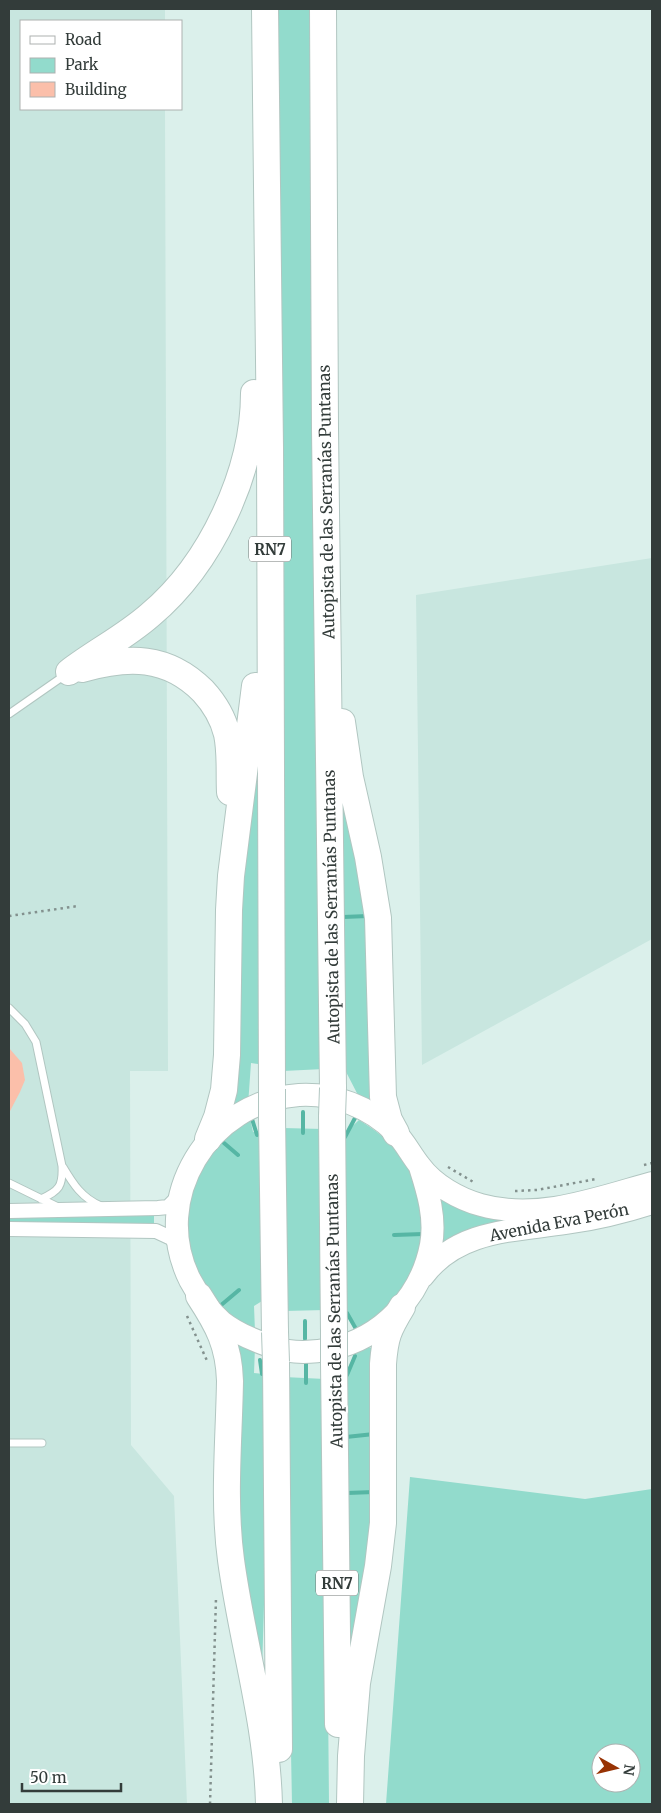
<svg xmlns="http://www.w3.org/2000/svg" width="661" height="1813" viewBox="0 0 661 1813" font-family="Merriweather,serif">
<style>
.built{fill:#c8e6df}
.green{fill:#92dbcc;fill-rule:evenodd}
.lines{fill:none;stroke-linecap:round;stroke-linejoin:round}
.stream{stroke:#56b6a4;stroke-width:4}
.building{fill:#fbbfaa}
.lane-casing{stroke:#b1c6c1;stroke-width:9}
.street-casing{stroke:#b1c6c1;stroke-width:16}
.primary-casing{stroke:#b1c6c1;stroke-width:24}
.highway-casing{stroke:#b1c6c1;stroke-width:28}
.path{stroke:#83918e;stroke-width:2.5;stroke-dasharray:2.5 4;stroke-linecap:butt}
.lane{stroke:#fff;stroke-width:7}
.street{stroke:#fff;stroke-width:14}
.primary{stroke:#fff;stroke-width:22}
.highway{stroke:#fff;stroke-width:26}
.highway-bridge-casing{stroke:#b1c6c1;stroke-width:28;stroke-linecap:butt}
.highway-bridge{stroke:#fff;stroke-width:26}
.labels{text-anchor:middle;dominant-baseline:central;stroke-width:4.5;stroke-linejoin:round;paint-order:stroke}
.shield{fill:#fff;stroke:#707675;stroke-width:1}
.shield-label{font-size:15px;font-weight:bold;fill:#333c3a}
.street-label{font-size:16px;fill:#333c3a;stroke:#fff}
</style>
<rect width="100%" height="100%" fill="#dbf0eb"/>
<path class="built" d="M9 9H165V21H21V109H165L168 1071H130L131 1445 174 1496 187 1804H9Z
M652 558V939L422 1065 416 595Z"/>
<path class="green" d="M273 9H315L324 1069 283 1071Z
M253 768 258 786 260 1051 258 1064 251 1063 248 1105 225 1111 232 987Z
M337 784 362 867 377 1101 360 1099 343 1066Z
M250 1118 253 1132 260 1133 262 1301 254 1306 255 1332 227 1314 199 1279 186 1234 192 1187 216 1145Z
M359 1120C374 1129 389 1140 400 1154 426 1189 429 1244 407 1281 395 1302 377 1316 358 1329L342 1303 343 1135Z
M283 1128 323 1129 325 1310 284 1311Z
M441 1189 509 1219 472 1229 440 1247Z
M154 1215V1223H9V1217Z
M230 1335 255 1347 254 1373 264 1374 266 1538 262 1671 236 1563Z
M368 1347 375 1349 377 1496 349 1687 345 1373 358 1350Z
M284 1377 325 1379 329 1804H292Z
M410 1477 585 1499 652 1489V1804H386ZM601 1753H631V1783H601Z"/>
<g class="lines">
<path class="stream" d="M343 917 368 916
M252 1119 257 1135
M303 1133V1112
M345 1137 355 1118
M224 1143 238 1155
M394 1235 423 1234
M220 1306 239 1290
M347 1313 356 1329
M305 1321V1339
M260 1360 262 1374
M347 1375 355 1356
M306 1383V1362
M346 1437 374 1434
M347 1493 374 1492"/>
</g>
<path class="building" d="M9 1048 22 1063 25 1080 20 1092 9 1113Z"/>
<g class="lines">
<defs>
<path id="lane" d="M9 714 65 675
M9 1008 25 1024 36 1042 62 1166C63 1186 59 1191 41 1199
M63 1167C73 1184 82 1198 101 1206
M9 1183 58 1207
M9 1443H42"/>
<path id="street" d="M9 1211 158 1208 168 1207 180 1195
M9 1229 156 1231 171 1238 178 1246"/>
<path id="primary" d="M420 1167C428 1192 436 1218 431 1245 421 1297 382 1338 331 1349 311 1353 292 1354 273 1347 255 1341 237 1334 222 1322 208 1310 198 1295 190 1280 149 1198 209 1101 299 1095 334 1093 370 1107 395 1132 405 1142 411 1155 420 1166 434 1185 459 1199 481 1205 538 1221 598 1198 652 1183
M423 1276C458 1229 515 1231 566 1223 595 1219 624 1212 652 1203"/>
<path id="highway" d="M265 9 270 448 272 1089
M323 9 325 429 333 1088
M82 669C128 656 167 655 203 691 214 703 223 718 227 734 231 753 229 773 230 792
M69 672C95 652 125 637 150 615 211 564 254 472 254 393
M342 722 350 777 368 857 378 918 383 1097 389 1120 396 1133
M332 1116 334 1332
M272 1118 275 1332
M208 1139 217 1117 224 1090 227 1055 229 910 231 876 255 686
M199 1296C218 1325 229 1345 230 1381 229 1440 223 1501 231 1560 242 1642 267 1721 269 1804
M276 1362 279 1749
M334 1362 338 1724
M350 1804 351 1756 357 1683 378 1566 383 1523V1364C385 1337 388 1330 402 1307"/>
</defs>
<use href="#lane" class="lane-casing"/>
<use href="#street" class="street-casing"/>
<use href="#primary" class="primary-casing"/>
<use href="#highway" class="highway-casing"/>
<path class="path" d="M9 916 78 906
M644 1165 652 1163
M448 1167 475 1183
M515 1191 537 1190 596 1179
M187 1316 208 1363
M210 1804 216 1598"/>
<use href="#lane" class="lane"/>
<use href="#street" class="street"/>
<use href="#primary" class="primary"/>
<use href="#highway" class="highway"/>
<defs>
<path id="highway-bridge" d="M272 1089V1118
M332 1116 333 1088
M275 1332 276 1362
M334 1332V1362"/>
</defs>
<use href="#highway-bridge" class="highway-bridge-casing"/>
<use href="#highway-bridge" class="highway-bridge"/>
</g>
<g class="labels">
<g class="shield">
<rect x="249" y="536.5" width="42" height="25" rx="4"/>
<rect x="316" y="1570.5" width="42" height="25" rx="4"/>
</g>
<g class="shield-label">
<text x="270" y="549">RN7</text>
<text x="337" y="1583">RN7</text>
</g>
<g class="street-label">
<text transform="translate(326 502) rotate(-91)">Autopista de las Serranías Puntanas</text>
<text transform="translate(331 907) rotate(-91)">Autopista de las Serranías Puntanas</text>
<text transform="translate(559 1222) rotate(-11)">Avenida Eva Perón</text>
<text transform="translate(334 1311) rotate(-91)">Autopista de las Serranías Puntanas</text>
</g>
</g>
<rect width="661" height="1813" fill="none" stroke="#333c3a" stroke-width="20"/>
<rect x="20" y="20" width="162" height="90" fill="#ffffff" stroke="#adb1b0"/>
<rect x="30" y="36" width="25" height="8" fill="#ffffff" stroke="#adb1b0"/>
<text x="65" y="45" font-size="15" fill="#333c3a">Road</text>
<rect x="30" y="58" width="25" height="15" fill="#92dbcc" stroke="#adb1b0"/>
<text x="65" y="70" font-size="15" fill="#333c3a">Park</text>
<rect x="30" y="82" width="25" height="15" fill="#fbbfaa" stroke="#adb1b0"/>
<text x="65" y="95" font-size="15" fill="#333c3a">Building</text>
<g transform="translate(616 1768) rotate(98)"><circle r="24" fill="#ffffff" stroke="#adb1b0"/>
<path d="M0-4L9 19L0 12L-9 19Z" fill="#983304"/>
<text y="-8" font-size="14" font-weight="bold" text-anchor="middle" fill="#333c3a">N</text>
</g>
<path d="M22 1783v8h99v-8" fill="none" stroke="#333c3a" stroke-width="2.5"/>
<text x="30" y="1783" font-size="15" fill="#333c3a" stroke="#ffffff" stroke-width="4" paint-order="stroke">50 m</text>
</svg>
